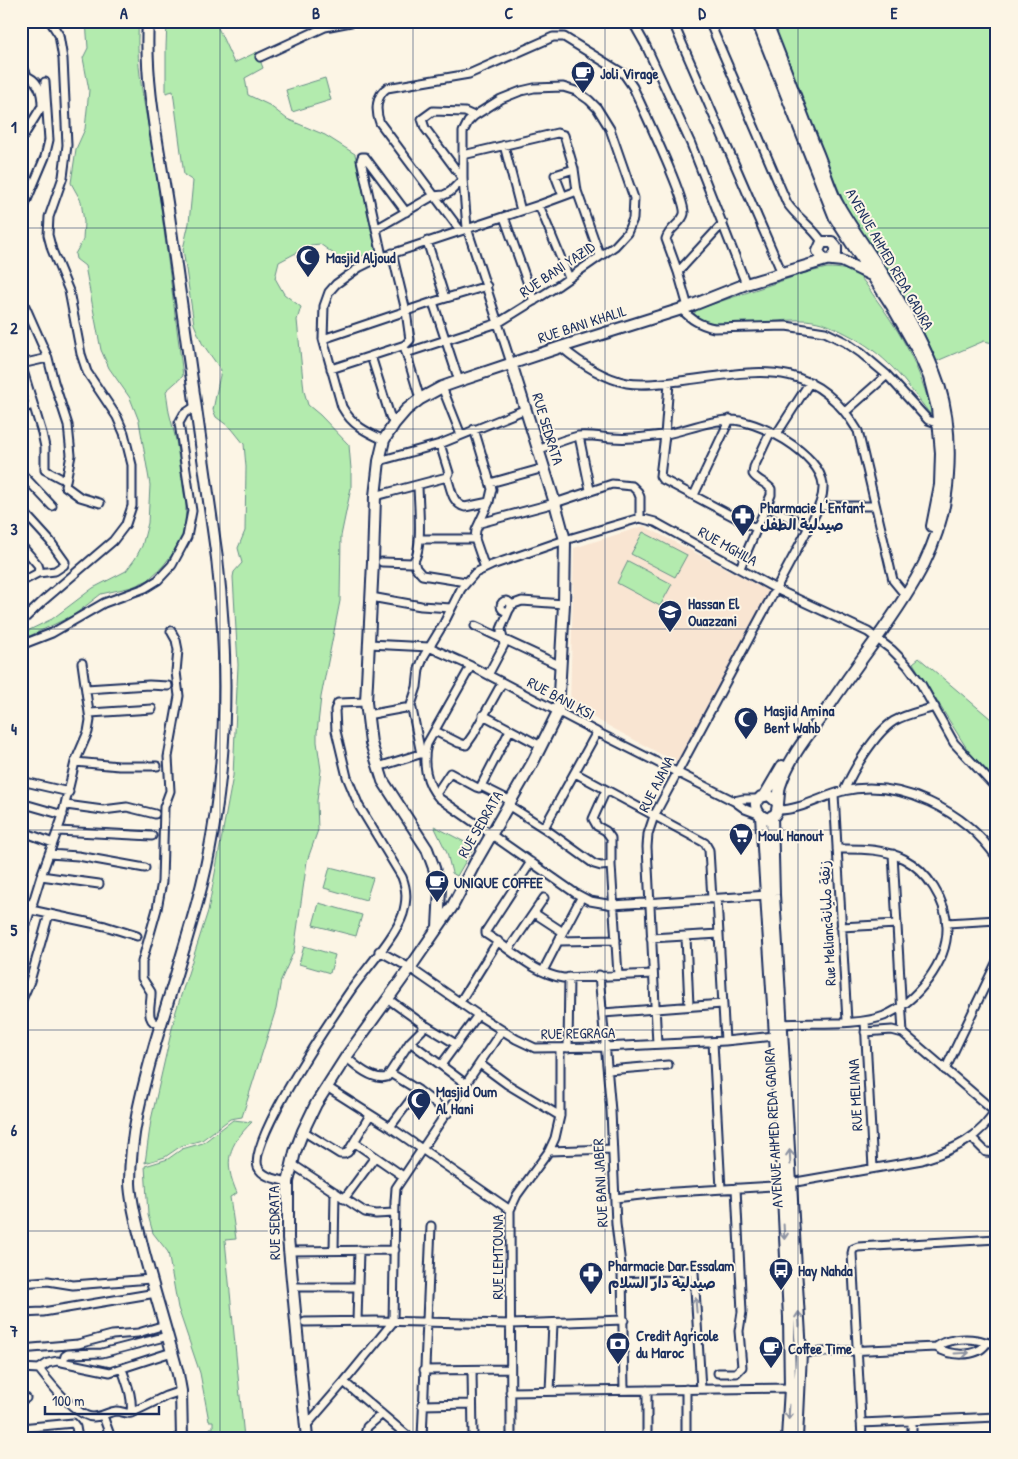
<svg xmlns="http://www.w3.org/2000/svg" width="1018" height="1459" viewBox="0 0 1018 1459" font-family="'Patrick Hand','Playpen Sans Arabic',sans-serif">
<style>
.built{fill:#f9e5d2}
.green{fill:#b3ebae;stroke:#678d86}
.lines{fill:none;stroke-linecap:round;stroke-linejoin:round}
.street-casing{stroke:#1b2f5e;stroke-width:11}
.secondary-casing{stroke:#1b2f5e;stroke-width:14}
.street{stroke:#fcf5e5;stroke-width:7}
.secondary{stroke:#fcf5e5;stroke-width:10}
.oneway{stroke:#8c92a2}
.grid{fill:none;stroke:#1b2f5e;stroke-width:1;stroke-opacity:0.55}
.labels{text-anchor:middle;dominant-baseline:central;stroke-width:4;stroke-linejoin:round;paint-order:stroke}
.poi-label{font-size:15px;font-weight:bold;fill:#1b2f5e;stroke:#fcf5e5;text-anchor:start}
.street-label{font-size:15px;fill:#1b2f5e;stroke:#fcf5e5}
.neatline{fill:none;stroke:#1b2f5e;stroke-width:2}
.grid-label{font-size:16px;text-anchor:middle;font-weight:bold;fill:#1b2f5e}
</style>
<rect width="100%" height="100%" fill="#fcf5e5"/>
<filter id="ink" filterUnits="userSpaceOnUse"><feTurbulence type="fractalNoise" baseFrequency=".02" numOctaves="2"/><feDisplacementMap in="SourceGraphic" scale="10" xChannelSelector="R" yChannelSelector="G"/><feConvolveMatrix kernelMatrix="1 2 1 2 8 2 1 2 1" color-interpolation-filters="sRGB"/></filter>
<g filter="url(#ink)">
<path class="built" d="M644 526 769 591 677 763 570 705 574 548Z"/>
<path class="green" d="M86 21H139C134 70 148 117 155 165 165 235 174 306 183 376L166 391 169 412 176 440 186 506 185 524 182 535 173 553 163 566 148 580 132 587 101 594 74 615 21 640V634L52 619 93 588 126 571 135 559 142 546 148 523 150 485 139 421 130 398 109 368 101 350 85 266 76 259 75 254 83 240 84 222 81 201 71 183 76 149 85 129 89 90 83 58 88 48Z
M167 21H215L234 63 257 52 263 68 245 78 248 95 269 105 287 119 325 135 355 154 376 251 345 262 320 244 311 245 279 262 275 278 284 294 301 307 297 320 304 391 308 405 320 415 349 445 351 469V488L341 536 340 601 321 697 317 733V742L321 770 317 801 318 830 307 861 294 951 281 980 276 1009 242 1117 230 1119 202 1140 181 1146 165 1157 145 1163 151 1120 176 1011 208 911 233 776 238 665 233 577 234 572 242 563 238 548 245 531 246 467 244 444 232 429 216 417 213 410 221 370 202 343 194 324 183 249 189 223 193 181 184 175 173 91 166 93V48Z
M771 21H997V344L984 341 937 361 922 329 885 267 846 207 825 158Z
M325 78 331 100 292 112 286 90Z
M827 268C839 268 851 269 860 277 866 283 871 292 876 299 904 337 920 368 932 414H930C903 379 887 354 845 333 835 328 825 323 813 321 781 315 718 336 693 314L695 313V310L805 273Z
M643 532 687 555 675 577 631 554Z
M628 561 672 584 660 606 617 583Z
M919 658 997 724V781L969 752 913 663Z
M434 826 474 847 457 876 452 873 447 853Z
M330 867 373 878 366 900 324 888Z
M319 903 362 915 356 936 313 925Z
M304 946 335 955 330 973 299 964Z
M233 1120 252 1122C228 1146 223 1161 237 1193L230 1197 236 1239 225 1240 244 1438H211L210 1428H213V1421H209L200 1373 178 1308 168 1252 153 1233 148 1215 145 1166 168 1159 182 1149 203 1143Z"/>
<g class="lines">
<defs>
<path id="street" d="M632 21 646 46 691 144 746 284
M709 21 787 203C797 218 813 227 822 242
M675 27 782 273
M260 57 325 27 356 21
M21 66 26 73 21 86
M21 140 42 106C42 93 39 80 26 76
M504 145 521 211
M463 155 557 133 564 135 574 169 577 191 600 256
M563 196 555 175 574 169
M539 205 569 278
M21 214 45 157 49 140 45 82
M504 217 534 301
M376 229 433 196 444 195 450 192 463 179 425 128 422 119 433 111 465 112 474 116
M460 230 380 123C375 111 376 95 387 88L469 74 553 37H564L624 74 633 87C641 105 687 201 684 214 682 223 669 228 666 239L678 272 688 307
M427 241 445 298
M382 256 361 160 362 157H365L406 212
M678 272 723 223
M21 297 48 358 54 382 68 425 71 455 65 486 80 497 100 503
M433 302 459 381
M681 309C691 319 699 325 714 328L786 326 825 332 845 342 861 353 887 375 928 420 939 424
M323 339 433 302 487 286
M561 347C580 363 602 378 627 383 643 386 664 383 680 381 754 372 812 354 858 431L893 580 902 591
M405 349 420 399
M406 353 498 323 559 285 615 246 627 233 633 219 634 198 610 129 597 108 589 100 576 91 563 87 534 88 521 91 501 99 474 116 468 122 463 132V179L467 228 498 323 511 363
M371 356 390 416 394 424
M21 364 42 433 45 447V470L60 478 66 479
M21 364 48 358
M331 369 405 345 410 340 406 311 392 253
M669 383 665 435 660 476 662 479 757 529
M442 387 461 435
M21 409 33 405
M845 412 887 375
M474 429 492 489 489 502 476 530 475 539 485 568
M776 435 810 382
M579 436 590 490
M384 440C366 432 352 425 342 407L323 339 324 306 329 292 336 284 360 267 376 259 539 205 577 191
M538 450C551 445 565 439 578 436 589 435 601 437 612 438 626 439 640 438 654 436 679 434 703 421 728 420 756 418 821 454 823 485 824 500 815 514 809 527L654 816 648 834 647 847 657 1044
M379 461 440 444 526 409
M21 473 52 506
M447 477C451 488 452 504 465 507L489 502
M490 483 544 468
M694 495 730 419
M375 496 447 477 449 473 440 444
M766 506 809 527
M819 506H875
M21 509 50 541 65 562 64 565 55 571 38 573 21 582
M480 523 555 503 612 484 632 486 638 492 640 497V518
M419 539H475
M21 545 38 565 39 568 38 573
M414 561 416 568 422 575 466 582
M382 562 412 563C424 553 418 501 418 485
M740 568 771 495V489C766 482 757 481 753 474L754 467 770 433
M371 597 421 606 451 608
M501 606a5 5 0 1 1 10 0a5 5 0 1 1-10 0Z
M511 605 522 601 564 604
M21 622 44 600 113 541 126 524 132 506V465L124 433 117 417 87 372 81 354 69 291 52 250 48 235 49 217 63 177 67 145 63 59 59 35 50 21
M475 626 561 666
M369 644 429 647 471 666 597 732 734 801 745 809 758 814
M21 645 52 633 104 603 145 588 158 580 172 565 187 537 192 511 179 423 184 414 196 406
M471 666 427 744C422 763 426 784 439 798L575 893 590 901 613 905 768 895
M488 675 504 645 501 629 509 610
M86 689 149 685 168 686
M410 708 417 687 419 669 424 656 444 623 461 589 475 573 492 565 565 540 640 518 655 522 776 589 868 632 892 650 907 665 921 684 954 743 997 789
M90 713 152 709
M367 715 405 708 412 709 421 754
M483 715 541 746
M435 731 459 743 466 745 473 735 502 683
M75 762 119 766H157
M378 767 423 753
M575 773 705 843 709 850 712 899
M21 781 69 792
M481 786 510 730
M606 790 593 819 597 826 606 831 611 838V865L618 975
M844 791C853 770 875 733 894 721 906 714 922 711 935 707
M436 794 450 773 476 787 479 788 481 786 511 801
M834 794 847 1021
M734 801 743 799H758
M21 803 63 815
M66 805 103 810 127 807 155 814
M508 805 544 828 594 864 601 866 611 865
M777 810C798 811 823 796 843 791 900 778 965 811 997 858
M544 828 597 732
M21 831 53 843
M58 831 152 836
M49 854 78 856 145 868
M893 854 903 1033
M531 862 486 931V934C511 949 533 973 563 978L653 974
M41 876 99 884
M717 899 725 1041
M21 902 33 905
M31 910 105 926 137 936
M534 913 563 932 543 971
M947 923 997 920
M841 927 897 924
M563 932 581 898
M686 937 689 1006
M651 938 719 934
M21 941 41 876 61 821 75 762 88 732 90 720 82 663
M559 941 616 940
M509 949 544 898
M379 951 410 968 478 1015 516 1039 535 1048 604 1047 725 1041 775 1036
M599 975 611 1111 616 1224 622 1273 624 1390
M388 999 420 1022 456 1044
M21 1002 30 981 49 914
M460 1002 498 941
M603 1013 722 1004
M865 1021 873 1168
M782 1024C810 1022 859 1026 884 1016 916 1002 948 963 947 927 946 900 927 871 904 859 883 848 860 849 837 849
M161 1025C143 1022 152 1004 151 992L142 978V962L157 909 162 882 164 807 170 791 168 757 179 696 176 672 178 650 176 640 171 631
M865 1032 892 1030 903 1033 995 1112
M410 1042 466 1084
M713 1042 721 1189
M568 1048 569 977
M346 1057C356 1066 373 1081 387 1077L410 1042 422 1030 424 1024
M480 1064 507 1084 560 1116
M441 1065 478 1015
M608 1070 668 1065
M945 1070 997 961
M390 1073 418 1090 448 1113
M327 1087 390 1127 510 1210
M390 1127 418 1090
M303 1131 340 1154H344L348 1152 370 1115
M972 1138 986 1152 997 1153
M354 1142 403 1176
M549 1151 612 1149
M292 1164 365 1212 376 1214 394 1213
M288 1182C278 1179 263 1178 258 1167 248 1141 333 1016 351 990 365 970 396 936 403 914 407 900 407 890 402 877L359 806 347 777 336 731 335 710 338 703 366 702
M615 1198 658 1193 773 1186 922 1160C953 1150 981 1138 997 1108
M344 1199 375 1157
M334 1250 335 1192
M288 1251 395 1250
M622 1273 661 1271 694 1272 701 1389
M21 1283 48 1281 73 1285 151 1279
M292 1287H357
M21 1313 43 1312 156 1293
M357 1321 359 1250
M305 1322 376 1321 511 1324 624 1320
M936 1347C949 1356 976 1358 986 1344
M21 1349 78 1344 112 1335 138 1333 165 1325
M801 1353 936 1347C946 1339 965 1338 977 1340 984 1341 988 1344 997 1343
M63 1362 65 1356 68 1354 102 1353 168 1336
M21 1368 39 1369 48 1363 57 1361 110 1372 172 1352
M39 1369C49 1382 77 1417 93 1417 101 1417 108 1412 116 1411 122 1411 125 1414 131 1413L166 1396 181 1391
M122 1369C127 1384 133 1397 131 1413
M424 1370 510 1369
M472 1370 473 1438
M718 1373H736L742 1367 739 1331 742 1312 736 1188
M344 1382 410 1438
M686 1389V1438
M647 1390V1438
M550 1391 553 1323
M510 1392 794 1388
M21 1399 26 1398
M422 1405 472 1404
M103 1416 111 1438
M912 1421V1438
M861 1423 997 1417
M306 1426 344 1382 393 1322 395 1202 396 1188 502 1030
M21 1428 73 1423 76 1427 78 1438
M364 1438 367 1427 382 1414
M422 1438 431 1226
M511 1438 510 1210 517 1195 549 1151 555 1138 560 1116V1049
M862 1438 852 1253 853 1249 858 1247 997 1239"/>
<path id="secondary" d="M148 21C144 87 160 152 169 216 185 330 201 444 217 558 230 673 228 791 197 903 184 950 169 997 155 1044 142 1090 130 1135 130 1183 131 1206 138 1227 143 1249 154 1291 167 1332 178 1374L181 1391 182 1438
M757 21 835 218 892 306 917 350 929 377 937 408 941 453 940 485 932 526
M766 21C784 65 800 110 818 154 824 169 829 186 836 201 848 223 864 245 878 266 900 301 926 346 939 385 948 413 950 446 948 475 944 542 913 588 875 641 858 664 841 688 825 712 808 735 789 758 780 786 778 794 779 807 776 813 768 825 755 814 756 803L761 797 769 795 777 802
M832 258 836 253V247L832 242H822L818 251 823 259 842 261 871 275
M765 795 782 766
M761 816 775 1036 789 1317 790 1388 787 1438
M772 816 774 895 801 1353 797 1438
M438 927 440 889 434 868 427 849 383 781 371 743 366 702 373 562 375 496 379 461 384 440 394 424 406 410 420 399 442 387 459 381 561 347 688 307 746 284 826 260
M307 1438 288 1238V1182L295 1152 303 1131 316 1104 346 1057 410 968 452 907 475 863 533 762 558 712 564 604 565 540 555 503 511 363"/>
</defs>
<use href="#street" class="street-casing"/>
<use href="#secondary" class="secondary-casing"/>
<use href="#street" class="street"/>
<use href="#secondary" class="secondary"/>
</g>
<defs><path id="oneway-shaft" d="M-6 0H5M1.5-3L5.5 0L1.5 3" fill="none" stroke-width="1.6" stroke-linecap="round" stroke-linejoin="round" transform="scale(1.25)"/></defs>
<g class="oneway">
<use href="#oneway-shaft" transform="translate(790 1157) rotate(-93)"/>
<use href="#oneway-shaft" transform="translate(784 1232) rotate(87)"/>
<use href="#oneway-shaft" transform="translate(696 1305) rotate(-95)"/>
<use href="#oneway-shaft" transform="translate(799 1319) rotate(-93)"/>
<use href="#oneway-shaft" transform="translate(962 1353) rotate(-3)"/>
<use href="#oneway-shaft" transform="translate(789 1412) rotate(93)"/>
</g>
</g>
<path class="grid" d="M220 21V1438M413 21V1438M605 21V1438M798 21V1438M21 228H997M21 429H997M21 629H997M21 830H997M21 1030H997M21 1231H997"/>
<defs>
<symbol id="cafe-pin" viewBox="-11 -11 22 30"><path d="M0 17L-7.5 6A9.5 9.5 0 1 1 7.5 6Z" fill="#1b2f5e" stroke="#fcf5e5"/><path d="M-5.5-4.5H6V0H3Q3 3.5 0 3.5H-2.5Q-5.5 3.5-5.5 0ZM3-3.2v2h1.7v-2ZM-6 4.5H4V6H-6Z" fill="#fff"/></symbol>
<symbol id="mosque-pin" viewBox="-11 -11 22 30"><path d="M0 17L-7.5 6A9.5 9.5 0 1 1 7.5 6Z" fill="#1b2f5e" stroke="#fcf5e5"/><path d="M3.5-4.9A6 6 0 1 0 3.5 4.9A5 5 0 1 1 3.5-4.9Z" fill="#fff"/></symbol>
<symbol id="pharmacy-pin" viewBox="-11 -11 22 30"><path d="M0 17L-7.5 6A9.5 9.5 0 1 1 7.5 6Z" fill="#1b2f5e" stroke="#fcf5e5"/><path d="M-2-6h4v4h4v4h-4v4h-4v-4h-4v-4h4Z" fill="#fff"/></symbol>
<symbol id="school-pin" viewBox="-11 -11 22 30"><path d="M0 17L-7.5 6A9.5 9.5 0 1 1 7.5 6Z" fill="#1b2f5e" stroke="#fcf5e5"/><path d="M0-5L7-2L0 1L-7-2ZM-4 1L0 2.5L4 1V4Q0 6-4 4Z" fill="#fff"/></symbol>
<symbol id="supermarket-pin" viewBox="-11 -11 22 30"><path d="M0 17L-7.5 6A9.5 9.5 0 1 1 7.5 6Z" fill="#1b2f5e" stroke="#fcf5e5"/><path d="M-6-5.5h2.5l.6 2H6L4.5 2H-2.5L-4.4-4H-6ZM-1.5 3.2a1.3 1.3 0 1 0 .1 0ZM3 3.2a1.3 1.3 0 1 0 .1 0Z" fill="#fff"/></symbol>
<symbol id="bus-pin" viewBox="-11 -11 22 30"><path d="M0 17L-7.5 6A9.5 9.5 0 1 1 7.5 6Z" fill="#1b2f5e" stroke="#fcf5e5"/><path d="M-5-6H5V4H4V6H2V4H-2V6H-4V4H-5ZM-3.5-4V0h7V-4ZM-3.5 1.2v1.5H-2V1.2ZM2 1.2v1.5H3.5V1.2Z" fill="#fff"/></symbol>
<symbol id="bank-pin" viewBox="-11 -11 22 30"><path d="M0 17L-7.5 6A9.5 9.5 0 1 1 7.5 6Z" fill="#1b2f5e" stroke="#fcf5e5"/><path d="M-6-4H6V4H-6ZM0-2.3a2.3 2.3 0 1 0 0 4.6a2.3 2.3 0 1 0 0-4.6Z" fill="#fff"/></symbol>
</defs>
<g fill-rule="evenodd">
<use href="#cafe-pin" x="569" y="59" width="28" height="38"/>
<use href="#mosque-pin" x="294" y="243" width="28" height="38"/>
<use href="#pharmacy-pin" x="729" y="502" width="28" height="38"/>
<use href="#school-pin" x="656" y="598" width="28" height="38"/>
<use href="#mosque-pin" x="732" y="705" width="28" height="38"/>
<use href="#supermarket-pin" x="727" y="821" width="28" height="38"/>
<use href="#cafe-pin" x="423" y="868" width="28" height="38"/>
<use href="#mosque-pin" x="405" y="1086" width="28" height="38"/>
<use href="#bus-pin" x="767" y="1256" width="28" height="38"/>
<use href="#pharmacy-pin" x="577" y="1260" width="28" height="38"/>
<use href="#bank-pin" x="604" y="1330" width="28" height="38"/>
<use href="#cafe-pin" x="757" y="1334" width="28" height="38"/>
</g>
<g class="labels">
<g class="poi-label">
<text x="600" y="73">Joli Virage</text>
<text x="326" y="257">Masjid Aljoud</text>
<text x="760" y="507">Pharmacie L'Enfant<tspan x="760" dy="17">صيدلية الطفل</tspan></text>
<text x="688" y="603">Hassan El<tspan x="688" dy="17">Ouazzani</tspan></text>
<text x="764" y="710">Masjid Amina<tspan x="764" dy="17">Bent Wahb</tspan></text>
<text x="758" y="835">Moul Hanout</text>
<text x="454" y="882">UNIQUE COFFEE</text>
<text x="436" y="1091">Masjid Oum<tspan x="436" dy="17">Al Hani</tspan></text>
<text x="608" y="1265">Pharmacie Dar Essalam<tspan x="608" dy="17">صيدلية دار السلام</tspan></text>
<text x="798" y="1270">Hay Nahda</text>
<text x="636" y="1335">Credit Agricole<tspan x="636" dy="17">du Maroc</tspan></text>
<text x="788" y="1348">Coffee Time</text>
</g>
<g class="street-label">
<text transform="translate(890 259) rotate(60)">AVENUE AHMED REDA GADIRA</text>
<text transform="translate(557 269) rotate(-34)">RUE BANI YAZID</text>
<text transform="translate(582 324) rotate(-18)">RUE BANI KHALIL</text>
<text transform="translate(548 429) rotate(73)">RUE SEDRATA</text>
<text transform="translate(728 546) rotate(29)">RUE MGHILA</text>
<text transform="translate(561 698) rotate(28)">RUE BANI KSI</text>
<text transform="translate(656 784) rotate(-63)">RUE AJANA</text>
<text transform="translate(480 824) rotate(-60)">RUE SEDRATA</text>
<text transform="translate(827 923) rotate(-93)">Rue Melianaزنقة مليانة</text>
<text transform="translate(578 1033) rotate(-1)">RUE REGRAGA</text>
<text transform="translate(855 1095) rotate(-93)">RUE MELIANA</text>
<text transform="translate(773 1128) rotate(-93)">AVENUE AHMED REDA GADIRA</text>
<text transform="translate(600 1183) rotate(-93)">RUE BANI JABER</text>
<text transform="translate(274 1223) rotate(-91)">RUE SEDRATA</text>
<text transform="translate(497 1257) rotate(-90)">RUE LEMTOUNA</text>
</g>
</g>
<rect width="1018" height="1459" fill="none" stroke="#fcf5e5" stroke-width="55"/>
<path d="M45 1406v8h114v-8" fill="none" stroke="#1b2f5e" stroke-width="2.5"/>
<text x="52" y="1406" font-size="15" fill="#1b2f5e" stroke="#fcf5e5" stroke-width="4" paint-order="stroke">100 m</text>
<rect x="28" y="28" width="962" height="1404" class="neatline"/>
<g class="grid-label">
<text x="124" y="19">A</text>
<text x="316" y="19">B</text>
<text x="509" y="19">C</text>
<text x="702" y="19">D</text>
<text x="894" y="19">E</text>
<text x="14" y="133">1</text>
<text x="14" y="334">2</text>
<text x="14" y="535">3</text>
<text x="14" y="735">4</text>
<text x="14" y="936">5</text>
<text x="14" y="1136">6</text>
<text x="14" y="1337">7</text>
</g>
</svg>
